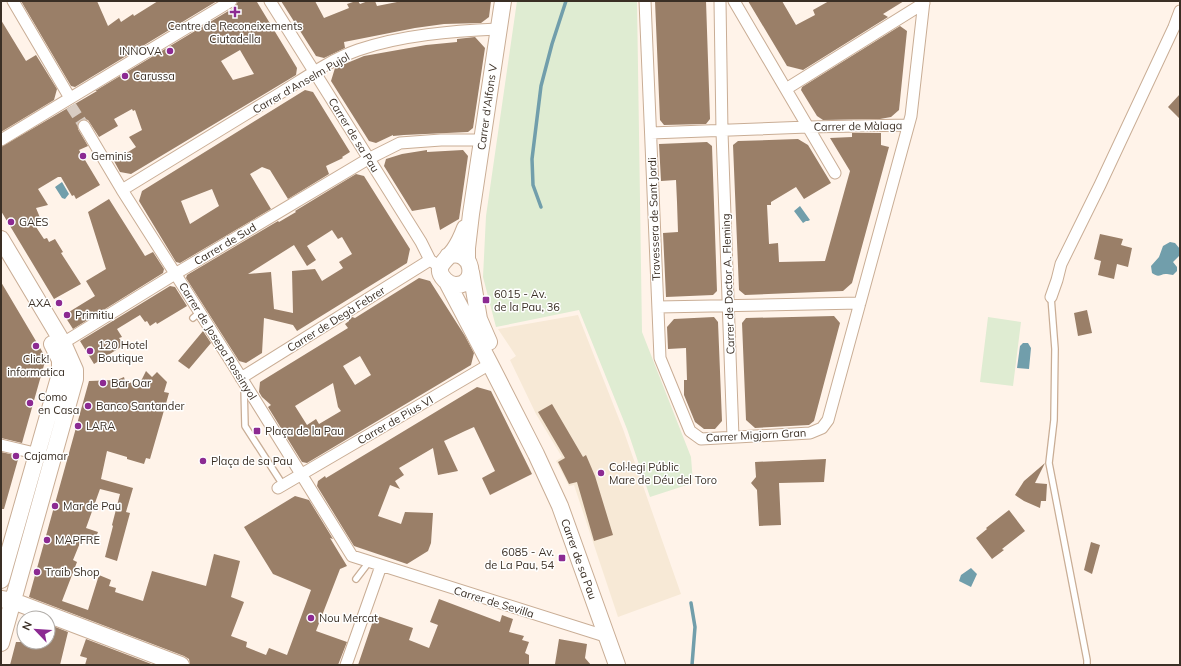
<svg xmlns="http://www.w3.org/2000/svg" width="1181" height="666" viewBox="0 0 1181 666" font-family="Mulish,sans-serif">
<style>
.education{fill:#f7e9d6}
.green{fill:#dfecd2}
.water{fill:#719eab}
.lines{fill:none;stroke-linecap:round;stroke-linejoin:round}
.stream{stroke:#719eab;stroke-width:3.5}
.building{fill:#9a7f68;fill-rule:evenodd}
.street-tunnel{stroke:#d8ccc2;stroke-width:11;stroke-dasharray:11 5.5;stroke-linecap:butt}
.lane-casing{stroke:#c9ad95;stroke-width:8}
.street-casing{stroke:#c9ad95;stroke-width:13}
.secondary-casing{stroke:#c9ad95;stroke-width:18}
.lane{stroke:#fff;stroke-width:5.5}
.street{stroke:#fff;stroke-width:11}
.secondary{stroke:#fff;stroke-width:16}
.poi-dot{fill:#8c2a92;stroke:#fff;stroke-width:1.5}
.labels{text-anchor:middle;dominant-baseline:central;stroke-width:3;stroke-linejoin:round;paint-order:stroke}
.poi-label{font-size:11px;fill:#3a2f25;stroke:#fff;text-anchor:start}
.street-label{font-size:11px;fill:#3a2f25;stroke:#fff}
</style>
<rect width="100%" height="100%" fill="#fff3e9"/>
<path class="education" d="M578 315 623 429 681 594 618 617 574 485 569 486 556 461 562 457 536 414 510 360 516 356 498 329Z"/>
<path class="green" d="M517 1H637L642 332 691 457 693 483 650 497 627 429 579 310 496 327 483 277 486 216Z
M988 317 1021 322 1013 386 980 382Z"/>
<path class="water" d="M62 182 69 194 65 199 62 198 55 187Z
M800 206 810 220 808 221H806L803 223 794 211Z
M1170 242 1175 243 1180 249 1179 256 1173 262 1177 267V271L1173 275C1171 275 1169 274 1167 274 1160 273 1160 279 1152 273L1151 266 1159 257 1163 246Z
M1023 343H1028L1031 348 1029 369 1017 368 1020 346Z
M971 568 977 574 971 587 959 581 961 575Z"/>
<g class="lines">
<path class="stream" d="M541 207 533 185 532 159 541 86 552 44 566 1
M691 603 695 627 692 665"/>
</g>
<path class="building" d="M21 1H97L108 26 119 18 121 22 133 14 134 16 158 1H217L75 87 71 86Z
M238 1 257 2 297 68 296 75 131 174 120 172 114 161 136 147 129 137 142 130 135 110 133 111 132 109 114 119 118 126 99 137 88 120 84 119 80 120 78 123V129L88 146 79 150 100 185 76 199 74 195 72 196 61 177H58L38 189 48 205 36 208 41 220 34 224 44 239 47 238 49 242 55 239 63 252 61 253 81 284 54 299 1 211V147L97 91H95L235 7ZM240 50 254 74 233 80 221 61Z
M281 1H315L324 18 349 8 347 4 356 1H358L360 4 368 1H375L377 6 402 1H491L489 17 481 23 444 24 415 28 344 42 345 48 324 58 316 56Z
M655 1H706L710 119 706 124 664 125 660 120Z
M748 1H782L796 25 815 15 813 10 829 1H904L883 14 888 17 803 70 787 66Z
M1 20 26 61 36 55 57 89 54 100 1 132Z
M900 26 907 31 899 110 891 117 880 119 823 120 817 116 801 90 802 87Z
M475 37 485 48 473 128 468 132 404 135 393 136V135L376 143 369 141 331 81 335 68 364 56 426 45 457 42V39Z
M305 90 313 92 350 152 342 157 343 158 326 166 329 174 288 199 270 170 262 167 250 174 271 209 180 263 176 262 139 201 142 191ZM212 189 219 206 190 224 181 201Z
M1180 94V119L1168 107Z
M852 133H881V145L889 147 852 283 843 291 745 295 739 290 733 145 738 141 798 139 808 145 831 183 804 199 796 187 771 202V205H767L769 244 778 243 779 262 825 261 850 171 830 138 852 137Z
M707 142 712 146 717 291 713 295 666 297 663 233 678 232 677 202 676 180 661 181 659 144Z
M427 150V152L463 150 468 156 459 219 440 230 435 207 412 211 384 166 386 159 402 154Z
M356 174 364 176 410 249 407 263 297 331 293 325 264 318 262 353 246 363 239 361 186 278 187 275 278 221 279 222 296 212 295 211ZM332 230 338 239 342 237 352 254 339 262 343 268 322 281 315 269 292 271 293 313 274 309 271 272 248 274 294 245 307 266 316 260 307 246Z
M109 199 145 256 153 252 164 269 163 273 73 329 64 315 95 296 86 281 106 269 88 212Z
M1100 234 1123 239 1121 245 1132 248 1128 267 1117 264 1114 279 1098 275 1101 261 1094 259Z
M419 278 430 281 465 336 474 353 471 365 307 463 302 462 268 407 271 405 262 397 259 392 260 382 348 328 345 324 349 321V319L352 317 355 318ZM360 356 371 375 355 385 343 366ZM333 383 338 407 341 411 319 424 316 419 307 425 295 406Z
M1 282 46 358 22 443 1 438Z
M170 286 175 287 187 306 157 324 156 322 150 326 147 321 145 322 140 315 117 329 122 337 119 338 124 345 94 364 80 341Z
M1087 310 1092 333 1078 336 1074 313Z
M834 316 840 323 814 421 809 425 755 428 746 420 742 323 746 318Z
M714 317 718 322 722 421 715 429H704L695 422 684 395V380H687L686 348 668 349 667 327 674 319Z
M203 331 211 343 189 369 178 361Z
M146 371 152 377 157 372 167 382 164 392 169 393 150 459 146 458 144 464 127 459V457L107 451 101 479 133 488 126 512 130 513 117 561 105 557 113 526 112 525 120 494 100 489 86 528 98 532 94 542 82 538 73 560 77 562 62 601 88 610 99 575 111 580 109 586 116 588 115 592 143 601 152 571 206 586 214 554 240 561 231 597 244 602 231 636 247 642 246 647 266 655 269 648 287 655 311 590 273 574 244 527 295 496 309 500 333 539 330 538 347 566 340 569 316 631 347 642 338 665H190L189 659 184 656 29 597 89 381 117 380 124 377 125 381 139 385Z
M477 387 491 391 532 474 490 495 482 478 495 471 474 427 465 431 444 441 458 471 438 475 433 448 399 468 404 475 395 481 400 489 390 485 378 516 401 524 405 512 433 513 431 543 428 551 407 564 354 546 317 486 318 481 325 476 326 478Z
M552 404 583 457 586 455 595 476 613 535 594 541 577 482 569 484 558 462 565 458 538 412Z
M1 452 19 456 4 509H1Z
M826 459 824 482 779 483 781 525 759 526 757 490 751 483 756 477 755 462Z
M1045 463 1035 483 1047 484 1046 501H1041L1040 508 1024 501 1015 495 1024 481Z
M1009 510 1025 531 1002 549 1004 550 992 559 976 538 987 529 986 528Z
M1091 542 1100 545 1092 574 1084 570Z
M439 599 500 622 502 615 513 619 509 632 524 636 522 640 529 642 525 653 529 655V665H358L375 615 413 628 409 640 429 648 438 625 430 622Z
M48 624 68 632 60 665H10L16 642H48Z
M86 639 154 665H85L87 658 80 656Z
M559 639 587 644 585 658 591 665H563L555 664Z"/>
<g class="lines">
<path class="street-tunnel" d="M71 106 84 126"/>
<defs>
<path id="lane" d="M1051 297 1055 349 1054 420 1049 463 1087 660V665
M193 318 200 312
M244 386 245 426 283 485
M356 579 369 562"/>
<path id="street" d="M13 1 70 98
M270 1 421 242 430 260 440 267
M645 1 660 358 690 431 701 439 810 433 822 428 828 420 911 116 924 1
M720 1 722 132 733 437
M734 1 835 173
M786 89 924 3
M84 126 122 190 232 363 352 556 608 637
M651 133 808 127 908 125
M1 140 231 1
M122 190C171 160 220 130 269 100 298 83 327 61 358 50 401 35 453 31 498 29
M1051 297 1057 280 1061 264 1100 185 1174 27 1180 11
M658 307 860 303
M63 343 175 274 368 159 400 143 441 140H482
M241 378 430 260
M1 445 43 455
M278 488 490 364
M346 665 381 566"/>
<path id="secondary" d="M1 239 63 343 75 370V379L1 643
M448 256C473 247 479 285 456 285 452 285 448 283 445 280 432 267 447 260 454 250 459 243 462 236 465 228
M467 260V248L471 214 503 1
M471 272 479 319 489 342
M447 282 490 364 536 454 560 506 617 665
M1 580 60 374V360L52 344
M1 599 13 601 181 665"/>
</defs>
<use href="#lane" class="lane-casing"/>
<use href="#street" class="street-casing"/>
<use href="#secondary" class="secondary-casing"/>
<use href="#lane" class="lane"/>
<use href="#street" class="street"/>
<use href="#secondary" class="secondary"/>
</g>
<g class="poi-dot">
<path d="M233 6h4v4h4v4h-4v4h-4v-4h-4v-4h4z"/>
<circle cx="170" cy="51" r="4"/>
<circle cx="125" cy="76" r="4"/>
<circle cx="83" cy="156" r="4"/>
<circle cx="11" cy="222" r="4"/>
<rect x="482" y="296" width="8" height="8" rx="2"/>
<circle cx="59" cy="303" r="4"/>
<circle cx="67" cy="315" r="4"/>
<circle cx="36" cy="346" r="4"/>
<circle cx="90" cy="351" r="4"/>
<circle cx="103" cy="383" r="4"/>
<circle cx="30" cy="403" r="4"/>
<circle cx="88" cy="406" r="4"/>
<circle cx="78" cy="426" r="4"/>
<rect x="253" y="427" width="8" height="8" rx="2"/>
<circle cx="16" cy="456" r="4"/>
<circle cx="203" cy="461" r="4"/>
<circle cx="601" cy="473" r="4"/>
<circle cx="55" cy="506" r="4"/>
<circle cx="47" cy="540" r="4"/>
<rect x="558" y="554" width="8" height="8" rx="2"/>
<circle cx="37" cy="572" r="4"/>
<circle cx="311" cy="618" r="4"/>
</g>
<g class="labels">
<g class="poi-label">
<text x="235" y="26" text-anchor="middle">Centre de Reconeixements<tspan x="235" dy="13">Ciutadella</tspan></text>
<text x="162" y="51" text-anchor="end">INNOVA</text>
<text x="133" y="76">Carussa</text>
<text x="91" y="156">Geminis</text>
<text x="19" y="222">GAES</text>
<text x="494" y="294">6015 - Av.<tspan x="494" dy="13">de la Pau, 36</tspan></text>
<text x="51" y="303" text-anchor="end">AXA</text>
<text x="75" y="315">Primitiu</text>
<text x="98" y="345">120 Hotel<tspan x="98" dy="13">Boutique</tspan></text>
<text x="36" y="359" text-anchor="middle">Click!<tspan x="36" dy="13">informatica</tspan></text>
<text x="111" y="383">Bar Oar</text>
<text x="38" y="397">Como<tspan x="38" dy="13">en Casa</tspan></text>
<text x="96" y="406">Banco Santander</text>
<text x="86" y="426">LARA</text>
<text x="265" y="431">Plaça de la Pau</text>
<text x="24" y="456">Cajamar</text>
<text x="211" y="461">Plaça de sa Pau</text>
<text x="609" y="467">Col·legi Públic<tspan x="609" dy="13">Mare de Déu del Toro</tspan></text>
<text x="63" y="506">Mar de Pau</text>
<text x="55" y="540">MAPFRE</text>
<text x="554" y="552" text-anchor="end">6085 - Av.<tspan x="554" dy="13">de La Pau, 54</tspan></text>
<text x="45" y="572">Traib Shop</text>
<text x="319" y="618">Nou Mercat</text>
</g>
<g class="street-label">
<text transform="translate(301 83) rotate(-30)">Carrer d'Anselm Pujol</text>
<text transform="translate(487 107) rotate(-82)">Carrer d'Alfons V</text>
<text transform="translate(858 126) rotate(-1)">Carrer de Màlaga</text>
<text transform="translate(354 135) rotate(58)">Carrer de sa Pau</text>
<text transform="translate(654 219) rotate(-92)">Travessera de Sant Jordi</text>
<text transform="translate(225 244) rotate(-31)">Carrer de Sud</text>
<text transform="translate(728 284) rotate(-92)">Carrer de Doctor A. Fleming</text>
<text transform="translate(336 319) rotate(-32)">Carrer de Degà Febrer</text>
<text transform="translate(218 341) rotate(58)">Carrer de Josepa Rossinyol</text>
<text transform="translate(395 420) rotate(-30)">Carrer de Pius VI</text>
<text transform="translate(756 435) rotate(-3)">Carrer Migjorn Gran</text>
<text transform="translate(579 559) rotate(70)">Carrer de sa Pau</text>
<text transform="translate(494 602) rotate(17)">Carrer de Sevilla</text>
</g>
</g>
<rect width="1181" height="666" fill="none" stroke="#3a2f25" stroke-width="4"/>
<g transform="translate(36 630) rotate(295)"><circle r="19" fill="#ffffff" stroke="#b0aca8"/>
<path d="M0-3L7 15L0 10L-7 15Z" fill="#8c2a92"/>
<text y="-6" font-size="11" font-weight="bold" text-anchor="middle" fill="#3a2f25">N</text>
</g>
</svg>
